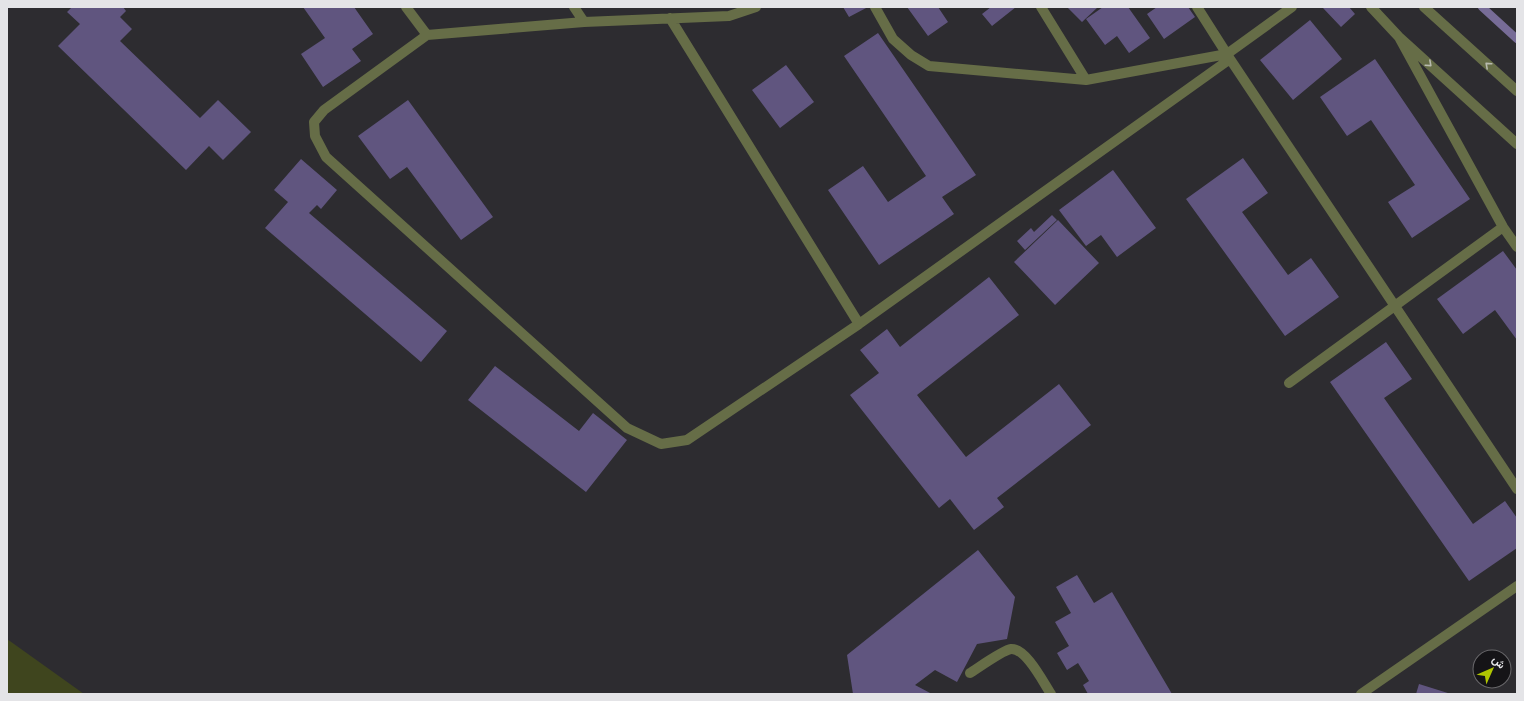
<svg xmlns="http://www.w3.org/2000/svg" width="1524" height="701" viewBox="0 0 1524 701" font-family="'Source Sans 3',Vazirmatn,sans-serif">
<style>
.green{fill:#3f451e}
.lines{fill:none;stroke-linecap:round;stroke-linejoin:round}
.stream{stroke:#776c97;stroke-width:8}
.building{fill:#60557f}
.minor{stroke:#666d47;stroke-width:10}
.oneway{stroke:#b8baaf}
</style>
<rect width="100%" height="100%" fill="#2d2c30"/>
<path class="green" d="M7 639 84 694H7Z"/>
<g class="lines">
<path class="stream" d="M1482 7 1517 39"/>
</g>
<path class="building" d="M72 7H123L126 11 120 17 132 29 120 41 200 118 218 100 251 132 223 160 209 146 186 170 58 46 80 24 67 12Z
M303 7H354L373 34 352 49 361 61 323 87 301 54 325 38Z
M843 7H868L849 17Z
M907 7H938L948 22 928 36Z
M991 7H1016L992 26 982 14Z
M1067 7H1098L1082 22Z
M1103 7H1128L1150 38 1129 53 1117 36 1105 45 1086 19Z
M1157 7H1188L1195 17 1164 39 1147 14Z
M1324 7H1349L1355 14 1341 27 1323 8Z
M1310 20 1342 59 1293 100 1260 60Z
M878 33 976 175 942 197 954 214 879 265 828 190 863 166 888 202 926 176 844 56Z
M1375 59 1470 199 1412 238 1388 202 1415 185 1371 120 1347 136 1320 97Z
M786 65 814 102 780 128 752 90Z
M408 100 493 217 461 240 407 167 390 179 358 136Z
M1243 158 1268 193 1242 212 1288 275 1311 258 1339 297 1285 336 1186 199Z
M301 159 337 190 321 209 317 205 309 213 447 331 421 362 265 228 288 202 274 190Z
M1113 170 1156 228 1117 257 1101 235 1086 246 1059 210Z
M1052 215 1057 220 1025 250 1017 241 1031 228 1034 232Z
M1058 220 1099 263 1055 305 1014 262Z
M1503 251 1517 270V340L1495 310 1463 334 1437 299Z
M989 277 1019 315 917 395 966 457 1059 384 1091 425 997 498 1004 507 974 530 950 499 939 508 850 395 879 373 860 350 887 329 900 347Z
M1386 342 1412 379 1384 398 1473 524 1505 501 1517 518V548L1469 581 1330 382Z
M495 366 579 431 593 413 627 440 586 492 468 400Z
M978 550 1015 597 1007 639 977 644 957 682 935 670 915 685 932 694H853L847 655Z
M1077 575 1094 603 1112 592 1172 694H1088L1083 685 1089 681 1078 663 1067 670 1057 653 1069 646 1055 622 1071 613 1056 587Z
M1419 684 1451 694H1416Z"/>
<g class="lines">
<path class="minor" d="M406 7 427 35 584 22 729 16 756 7
M574 7 584 22
M875 7 893 39 911 55 929 66 1086 80 1227 54 1292 7
M1041 7 1086 80
M1197 7 1230 59 1517 489
M1371 7 1399 37 1517 144
M1424 7 1517 91
M670 18 859 324
M427 35 324 110 314 122 315 136 326 157 627 428 661 444 687 440 859 324 1230 59
M1399 37 1503 227 1517 247
M1289 383 1503 227
M970 673C978 668 1003 650 1011 649 1026 648 1043 682 1051 694
M1361 694 1517 586"/>
</g>
<defs><path id="oneway-chevron" d="M-2-3.5L2.5 0L-2 3.5" fill="none" stroke-width="1.6" stroke-linecap="round" stroke-linejoin="round"/></defs>
<g class="oneway">
<use href="#oneway-chevron" transform="translate(1429 64) rotate(42)"/>
<use href="#oneway-chevron" transform="translate(1488 65) rotate(-138)"/>
</g>
<rect width="1524" height="701" fill="none" stroke="#e4e4e7" stroke-width="16"/>
<g transform="translate(1492 669) rotate(45)"><circle r="19" fill="#151417" stroke="#68676a"/>
<path d="M0-3L7 15L0 10L-7 15Z" fill="#b0c502"/>
<text y="-6" font-size="11" font-weight="bold" text-anchor="middle" fill="#e4e4e7">ش</text>
</g>
</svg>
